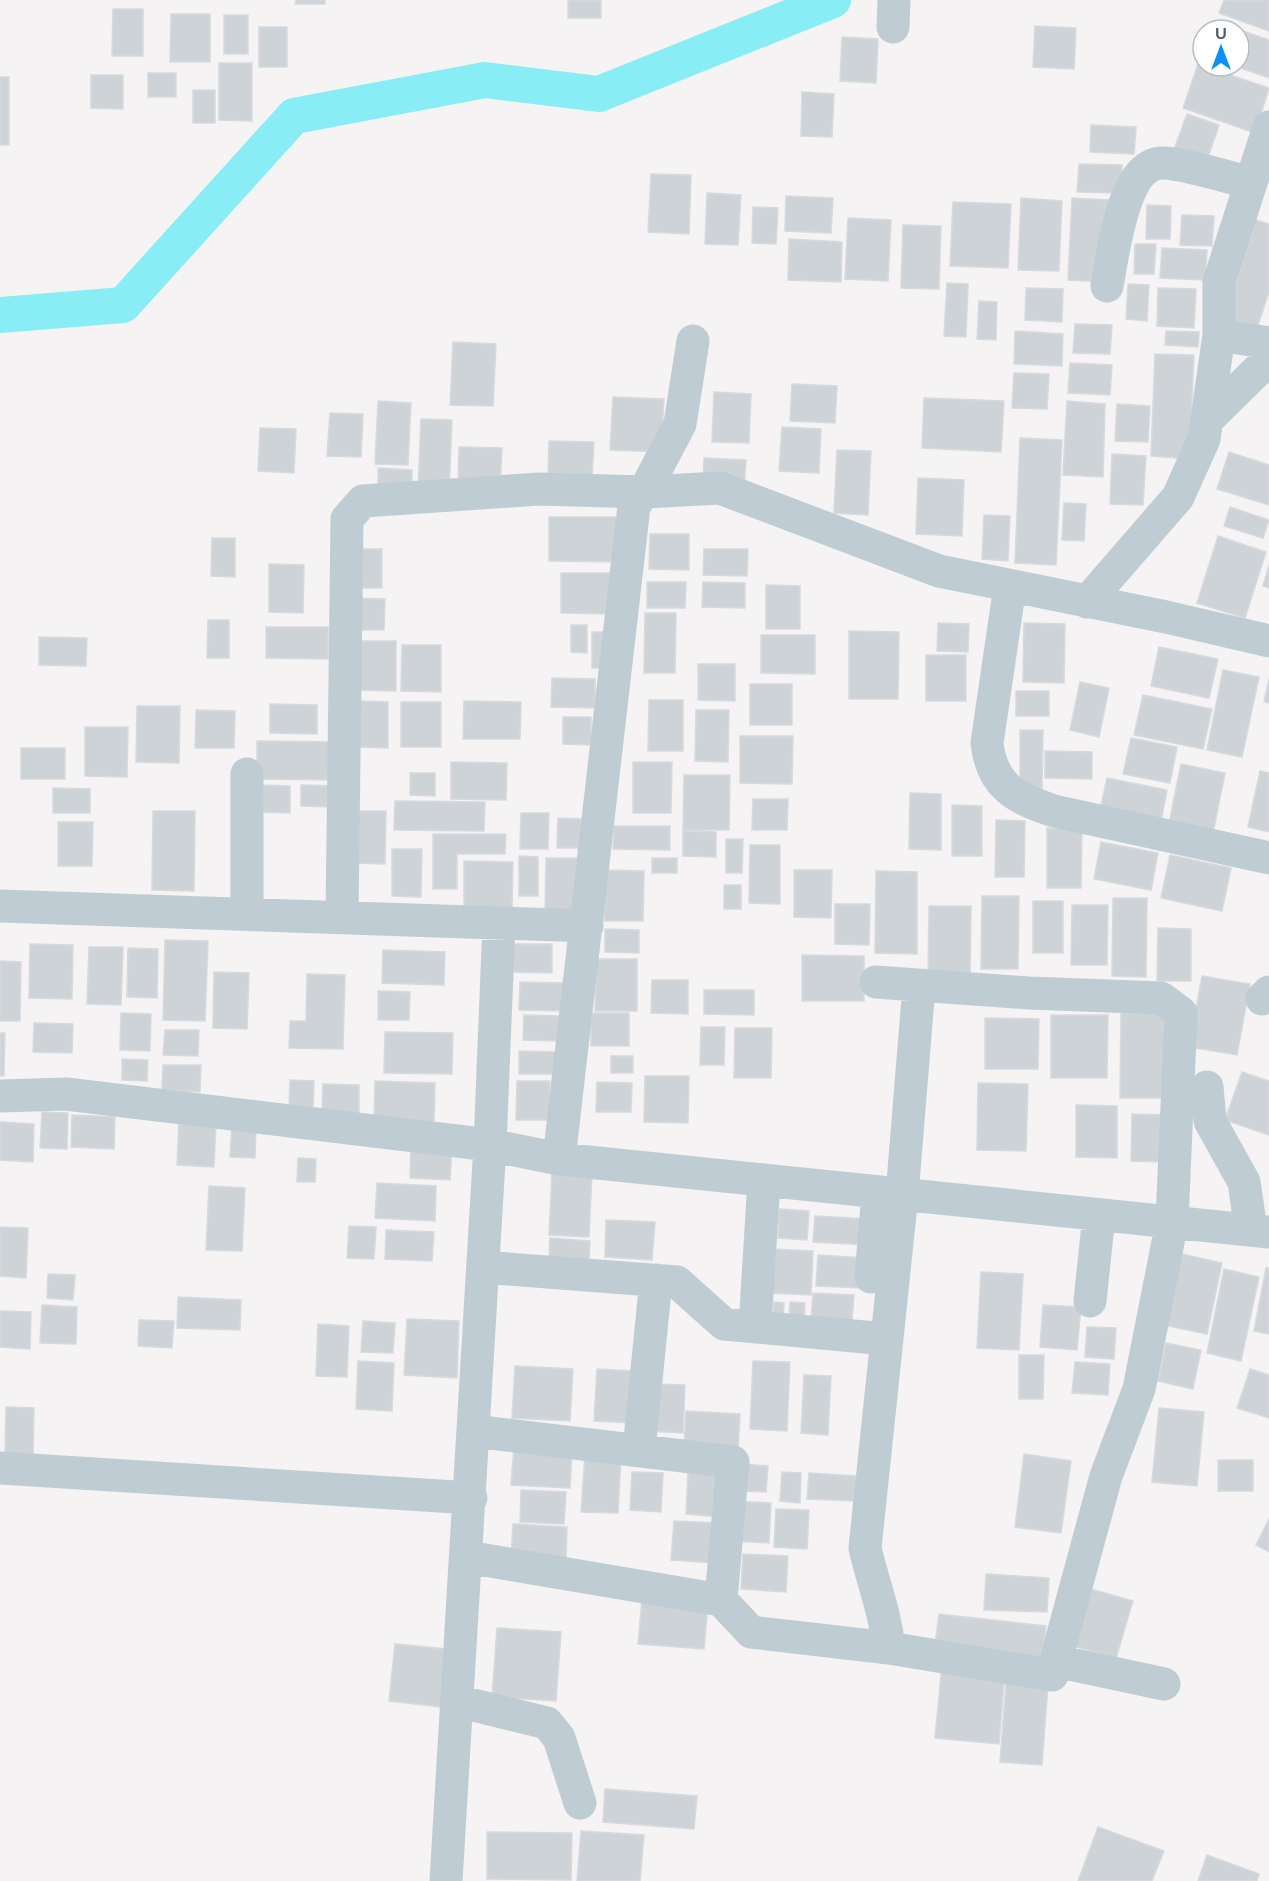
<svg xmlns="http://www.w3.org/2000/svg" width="1269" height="1881" viewBox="0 0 1269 1881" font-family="Lato,sans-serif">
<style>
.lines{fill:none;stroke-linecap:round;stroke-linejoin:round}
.canal{stroke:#89edf5;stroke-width:36}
.building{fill:#ced3d8;stroke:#d6dade;stroke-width:1.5}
.minor{stroke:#c0ccd3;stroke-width:33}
</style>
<rect width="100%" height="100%" fill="#f5f3f3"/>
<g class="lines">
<path class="canal" d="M0 315 123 305 294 116 485 80 599 94 833 0"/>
</g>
<path class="building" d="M296 0H325V4H295Z
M568 0H601V18H568Z
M1224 0H1269V31L1219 13Z
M113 9H143V56H112Z
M171 14H210V62H170Z
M224 15H248V54H224Z
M1226 25 1269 40V78L1235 66H1239V30H1224Z
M1035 26 1076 28 1074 69 1033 67Z
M259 27H287V67H259Z
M842 37 878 39 876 83 840 81Z
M219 63H252V121L219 120Z
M1198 64 1269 88 1255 133 1183 108Z
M148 73H176V97H148Z
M91 75H123V109L91 108Z
M0 77H9V145H0Z
M193 90H215V123H193Z
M802 92 834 94 832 137 801 136Z
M1187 114 1219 125 1205 166 1172 155Z
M1091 125 1136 127 1134 154 1090 152Z
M1079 164 1122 165 1121 193 1077 192Z
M651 174 691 175 689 234 648 232Z
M707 193 741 195 738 245 705 244Z
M786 196 833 198 831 233 785 231Z
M1021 198 1062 201 1059 271 1018 270Z
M1072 198 1109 200 1105 282 1068 280Z
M953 202 1011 204 1008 268 950 266Z
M1147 205 1171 206 1170 239H1146Z
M753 207 778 208 776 244 752 243Z
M1182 215 1214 216 1212 246 1180 245Z
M848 218 891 220 888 281 845 279Z
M1256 220 1269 224V292L1257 328 1225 318Z
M903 225 941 226 939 289 901 288Z
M789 239 842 242 841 282 788 280Z
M1135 244H1156L1154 274H1134Z
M1162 248 1207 250 1205 280 1160 278Z
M947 283 968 284 966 337 944 336Z
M1128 284 1149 285 1147 321 1126 319Z
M1026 288 1063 289 1062 322 1025 320Z
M1158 288 1196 289 1194 328 1157 326Z
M979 301 997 302 996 340 977 339Z
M1075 324 1112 325 1110 354 1073 353Z
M1015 331 1063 334 1062 366 1014 364Z
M1166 331 1199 332 1198 347 1165 345Z
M453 342 496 344 493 406 450 405Z
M1155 354 1194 355 1189 459 1151 456Z
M1070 363 1112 365 1110 395 1068 393Z
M1014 373 1049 374 1047 409 1012 408Z
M792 384 837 386 835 423 790 421Z
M714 392 751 394 749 443 712 442Z
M613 397 664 399 661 452 610 450Z
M924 398 1004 401 1001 452 922 448Z
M378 401 411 403 408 465 375 464Z
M1067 401 1105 404 1103 477 1063 475Z
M1117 404 1150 406 1148 442 1115 441Z
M330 413 363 414 361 457 327 456Z
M421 419 452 420 449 491 418 489Z
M782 427 821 429 819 473 779 471Z
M260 428 296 429 294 473 258 471Z
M1020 438 1062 440 1056 565 1015 563Z
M549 441 594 442 592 477 548 475Z
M459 447 502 448 500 486 458 484Z
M837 450 871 451 868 515 834 513Z
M1229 452 1269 465V505L1217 489Z
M1112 454 1146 456 1143 505 1110 504Z
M704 458 746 460 744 489 703 488Z
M378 468 412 470V492L378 491Z
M918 478 964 480 962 536 916 534Z
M1064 503 1086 504 1084 541 1062 540Z
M1230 507 1269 520 1263 538 1224 526Z
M984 515 1010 516 1008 561 982 559Z
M549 517H620L619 562 549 561Z
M650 534H689V570L649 569Z
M1218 536 1266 552 1245 618 1197 603Z
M212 538H235V577L211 576Z
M352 549H382V588H351Z
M704 549H748L747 576 703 575Z
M269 564 304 565 303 613 269 612Z
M1269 565V588L1263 586Z
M561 573H616L615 614 561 613Z
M647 582H686L685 608H647Z
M703 582 745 583V608L702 607Z
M766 585 800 586V629H766Z
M348 598 385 599 384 630H347Z
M645 613H676L675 673H644Z
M208 620H229V658H207Z
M938 623 969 624 968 652 937 651Z
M1024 623 1065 624 1064 683 1023 682Z
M571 625H587V653L571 652Z
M266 627H328V659L266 658Z
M849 631 899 632 898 699H849Z
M592 632H615V668H592Z
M761 635H815V674L761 673Z
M39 637 87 638 86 666 39 665Z
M361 641H396V691L360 690Z
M402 645H441V692L401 691Z
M1159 647 1218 659 1209 698 1151 686Z
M926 655H966V701H926Z
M698 664H735V701L698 700Z
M1223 670 1259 677 1242 757 1207 750Z
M552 678 595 679V708L551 707Z
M1269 679V703L1264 702Z
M1080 682 1109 688 1099 737 1070 730Z
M750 684H792V725H750Z
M1016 691H1049V716H1016Z
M1143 695 1212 709 1203 749 1134 735Z
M649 700H683V751H648Z
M360 701 388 702V748L359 747Z
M464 701 521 702 520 739H463Z
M401 702H441V747H401Z
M270 704 317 705V734L270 733Z
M137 706H180L179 763 136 762Z
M196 710 235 711 234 748H195Z
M696 710H729L728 762 695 761Z
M563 717H591V745L563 744Z
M85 727H128L127 777 85 776Z
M1020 730H1043L1042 788H1020Z
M740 736H793L792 784 740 783Z
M1131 738 1177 747 1170 783 1123 774Z
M257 741 339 742 338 780 257 779Z
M21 748H65V779H21Z
M1045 751 1092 752V779L1045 778Z
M451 762 507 763 506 800 451 799Z
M633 762H672L671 813H633Z
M1181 764 1225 773 1213 833 1169 824Z
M1260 771 1269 773V832L1248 827Z
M410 773H435V796L410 795Z
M684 775H730L729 830H683Z
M1107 778 1167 790 1160 827 1099 815Z
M259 785 290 786V813L259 812Z
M301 785 337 786 336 807 301 806Z
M53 788 90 789V813H53Z
M910 793 941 794V850L909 849Z
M753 799H788L787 830H752Z
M395 801 485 802 484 831 394 830Z
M952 805 982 806V856H952Z
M153 811H195L194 891 152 890Z
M354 811H386L385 864 353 863Z
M521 813H549L548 849H520Z
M558 818 581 819 580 848H557Z
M996 820 1025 821 1024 877H995Z
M58 822H93L92 866H58Z
M614 826H670V850L613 849Z
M1047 828 1082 829 1081 888H1047Z
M683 831 716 832V857L683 856Z
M433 834H506L505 854H457V889H433Z
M726 839H743L742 873H726Z
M1101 842 1158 853 1151 890 1094 879Z
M750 845H780V904L749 903Z
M392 849H422L421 897 392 896Z
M1170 855 1231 868 1222 911 1161 898Z
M519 856 538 857V896H519Z
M546 858H577L576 915 545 914Z
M652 858H677V873H652Z
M464 861 513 862 512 908 464 907Z
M604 870 644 871 643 921H604Z
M794 870H832L831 918 794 917Z
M876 871 917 872V954L875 953Z
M724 885H741V909H724Z
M982 896H1019L1018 969H981Z
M1113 898H1147L1146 977 1112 976Z
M1033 901H1063V953H1033Z
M835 904H870L869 945 835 944Z
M1072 905H1108L1107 965H1071Z
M929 906H971L970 978H928Z
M1158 928 1191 929V981H1157Z
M605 929 639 930V953L605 952Z
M165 940 208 941 205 1021 163 1020Z
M30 944 73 945 72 999 29 998Z
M510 944H552V973L510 972Z
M89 947H123L121 1005 87 1004Z
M128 948 158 949 157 998 127 997Z
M383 950 445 952 444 985 382 983Z
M802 955 864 956V1001H802Z
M596 959H637V1011H595Z
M0 961 21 962 20 1021H0Z
M214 972 249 973 247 1029 213 1028Z
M307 974 345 975 343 1049 289 1048 290 1021H306Z
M1202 976 1250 984 1237 1055 1189 1047Z
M652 980H688V1014L651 1013Z
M520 982 567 983V1011L519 1010Z
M704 990H754V1015L704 1014Z
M378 991 410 992 409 1020H378Z
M121 1013 151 1014 150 1051 120 1050Z
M591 1013H629V1046H591Z
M1121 1013H1167L1166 1098H1120Z
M524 1015 560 1016 559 1041 523 1040Z
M1051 1015H1108L1107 1078H1051Z
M985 1018 1039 1019 1038 1069H985Z
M34 1023 73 1024 72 1053 33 1052Z
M701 1027H725L724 1065H700Z
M735 1028H772L771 1078H734Z
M165 1030H199L198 1056 163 1055Z
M385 1032 453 1033 452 1074 384 1073Z
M0 1033H5L4 1076H0Z
M519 1051 557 1052 556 1074H519Z
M611 1056H633V1073H611Z
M122 1059 148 1060 147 1081 122 1080Z
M163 1065H201L200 1092 162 1090Z
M1242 1072 1269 1081V1135L1225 1120Z
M645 1076H689L688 1123 644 1122Z
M290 1080 314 1081 313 1110 289 1109Z
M375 1081 435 1083 434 1124 374 1122Z
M517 1081H550L549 1120H516Z
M597 1082 632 1083 631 1112H596Z
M978 1083 1028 1084 1026 1151 977 1150Z
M323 1084 359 1085V1116L322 1115Z
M1076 1105 1117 1106V1158L1076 1157Z
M42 1112 68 1113 67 1149 40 1148Z
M1132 1114 1164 1115 1163 1162 1131 1161Z
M72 1115 115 1117 114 1149 71 1147Z
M179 1121 216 1122 214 1167 177 1165Z
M0 1122 34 1124 33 1162 0 1160Z
M232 1124 256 1125 255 1158 230 1157Z
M411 1145 452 1147 450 1180 410 1178Z
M298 1158 316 1159 315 1182H297Z
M552 1172 592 1174 589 1237 549 1235Z
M377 1183 436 1186 435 1221 375 1218Z
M209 1186 245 1188 242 1251 206 1250Z
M779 1209 809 1211 807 1240 778 1238Z
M815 1216 870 1219 868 1245 813 1242Z
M606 1220 655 1222 652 1260 605 1257Z
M349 1226 376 1227 374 1259 347 1258Z
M0 1227 28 1228 26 1278 0 1276Z
M386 1230 434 1232 432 1261 385 1259Z
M550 1238 590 1241 589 1260 549 1258Z
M773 1249 813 1251 811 1295 770 1293Z
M1173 1252 1222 1263 1207 1334 1158 1324Z
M818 1255 866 1258 864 1288 816 1286Z
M1266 1268H1269V1334L1254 1331Z
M1224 1269 1259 1277 1241 1361 1207 1353Z
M981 1272 1023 1274 1019 1350 977 1348Z
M48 1274 75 1275 73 1300 47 1298Z
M813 1293 854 1295 852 1321 811 1319Z
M178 1297 241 1300 240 1330 177 1328Z
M774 1302 784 1303 783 1321 773 1320Z
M790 1302 805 1303 804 1323 789 1321Z
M42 1305 77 1307 76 1344 40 1343Z
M1043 1305 1081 1307 1077 1350 1040 1347Z
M0 1311 31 1312 30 1349 0 1347Z
M407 1319 459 1321 457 1378 404 1375Z
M139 1320 174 1321 172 1348 138 1346Z
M363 1321 395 1323 393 1353 361 1352Z
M318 1324 349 1326 347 1377 316 1376Z
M1087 1327 1116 1328 1114 1359 1085 1357Z
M1166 1343 1201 1350 1193 1389 1158 1381Z
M1019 1355H1044L1043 1399H1019Z
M358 1361 394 1363 392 1411 356 1409Z
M753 1361 790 1362 787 1431 750 1429Z
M1075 1362 1110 1364 1108 1395 1072 1393Z
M515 1366 573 1369 570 1421 512 1418Z
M597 1369 634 1371 632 1423 594 1421Z
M1250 1369 1269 1375V1418L1237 1408Z
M804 1375 831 1376 828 1435 801 1433Z
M651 1384 685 1385 683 1433 648 1431Z
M6 1407 34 1408 33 1457H5Z
M1159 1408 1204 1412 1197 1486 1152 1482Z
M686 1411 740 1414 738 1451 684 1448Z
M514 1447 572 1450 570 1488 511 1485Z
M585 1454 621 1457 618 1513 581 1512Z
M1024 1454 1071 1461 1061 1533 1015 1527Z
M1218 1460H1253V1491H1218Z
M743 1464 768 1466 766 1492 742 1491Z
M632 1472 663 1473 661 1512 630 1510Z
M782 1472 801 1473 800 1503 780 1501Z
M688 1473 723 1475 721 1517 686 1514Z
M809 1473 856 1476 854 1501 807 1499Z
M521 1490 566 1492 564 1524 520 1522Z
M735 1501 771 1503 769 1543 733 1541Z
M776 1509 809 1510 807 1549 774 1547Z
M1269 1519V1552L1256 1545Z
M674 1521 717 1523 714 1563 671 1560Z
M513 1524 567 1527 566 1560 511 1557Z
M743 1554 788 1556 786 1592 741 1589Z
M986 1574 1049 1578 1047 1612 984 1610Z
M1084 1587 1133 1601 1116 1658 1067 1644Z
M642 1599 708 1604 704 1649 638 1644Z
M939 1614 1046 1626 1041 1665 934 1652Z
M497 1628 561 1632 556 1701 492 1697Z
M395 1644 447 1649 441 1707 389 1701Z
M942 1665 1005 1670 999 1744 935 1738Z
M1006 1683 1048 1685 1042 1765 1000 1762Z
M605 1789 697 1796 694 1829 603 1822Z
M1098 1827 1164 1851 1152 1881H1078Z
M581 1831 644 1835 640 1881H577Z
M487 1832 572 1833 571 1880 487 1879Z
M1207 1855 1259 1874 1257 1881H1198Z"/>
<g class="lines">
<path class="minor" d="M893 27 894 0
M1107 286C1113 256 1122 165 1161 163 1179 162 1231 178 1251 183
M1219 335 1269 343
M1207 420 1269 359
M1010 586 987 743C992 787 1016 798 1054 811L1269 858
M1087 602 1178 497 1204 439 1219 335V282L1269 127
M247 774V913
M0 906 587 926
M342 916 347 519 363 501 539 489 644 492 680 424 693 341
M1262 999 1269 992
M1207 1087 1210 1121 1244 1182 1251 1230
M0 1096 66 1094 490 1145 559 1159 1269 1232
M559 1159 634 506 644 492 720 488 939 571 1166 617 1269 641
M483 1267 677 1282 724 1324 886 1339
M871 1277 878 1192
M1090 1301 1099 1215
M755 1327 764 1180
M639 1450 656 1280
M0 1468 471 1498
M467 1557 721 1600 733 1462 474 1431
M721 1600 751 1632 889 1648 1052 1675 1106 1476 1139 1389 1172 1222 1181 1013 1161 998 1029 993 876 982
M889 1648C885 1611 873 1583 865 1548L902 1195 919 986
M1056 1661 1164 1684
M457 1701 547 1723 559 1738 580 1803
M446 1881 490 1145 499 923"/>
</g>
<g transform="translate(1221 48)"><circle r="28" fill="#ffffff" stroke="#b6bdc0" stroke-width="1.5"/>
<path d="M0-4.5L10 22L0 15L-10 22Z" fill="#0b91f7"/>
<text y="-9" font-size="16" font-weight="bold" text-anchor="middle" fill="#485962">U</text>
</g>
</svg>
